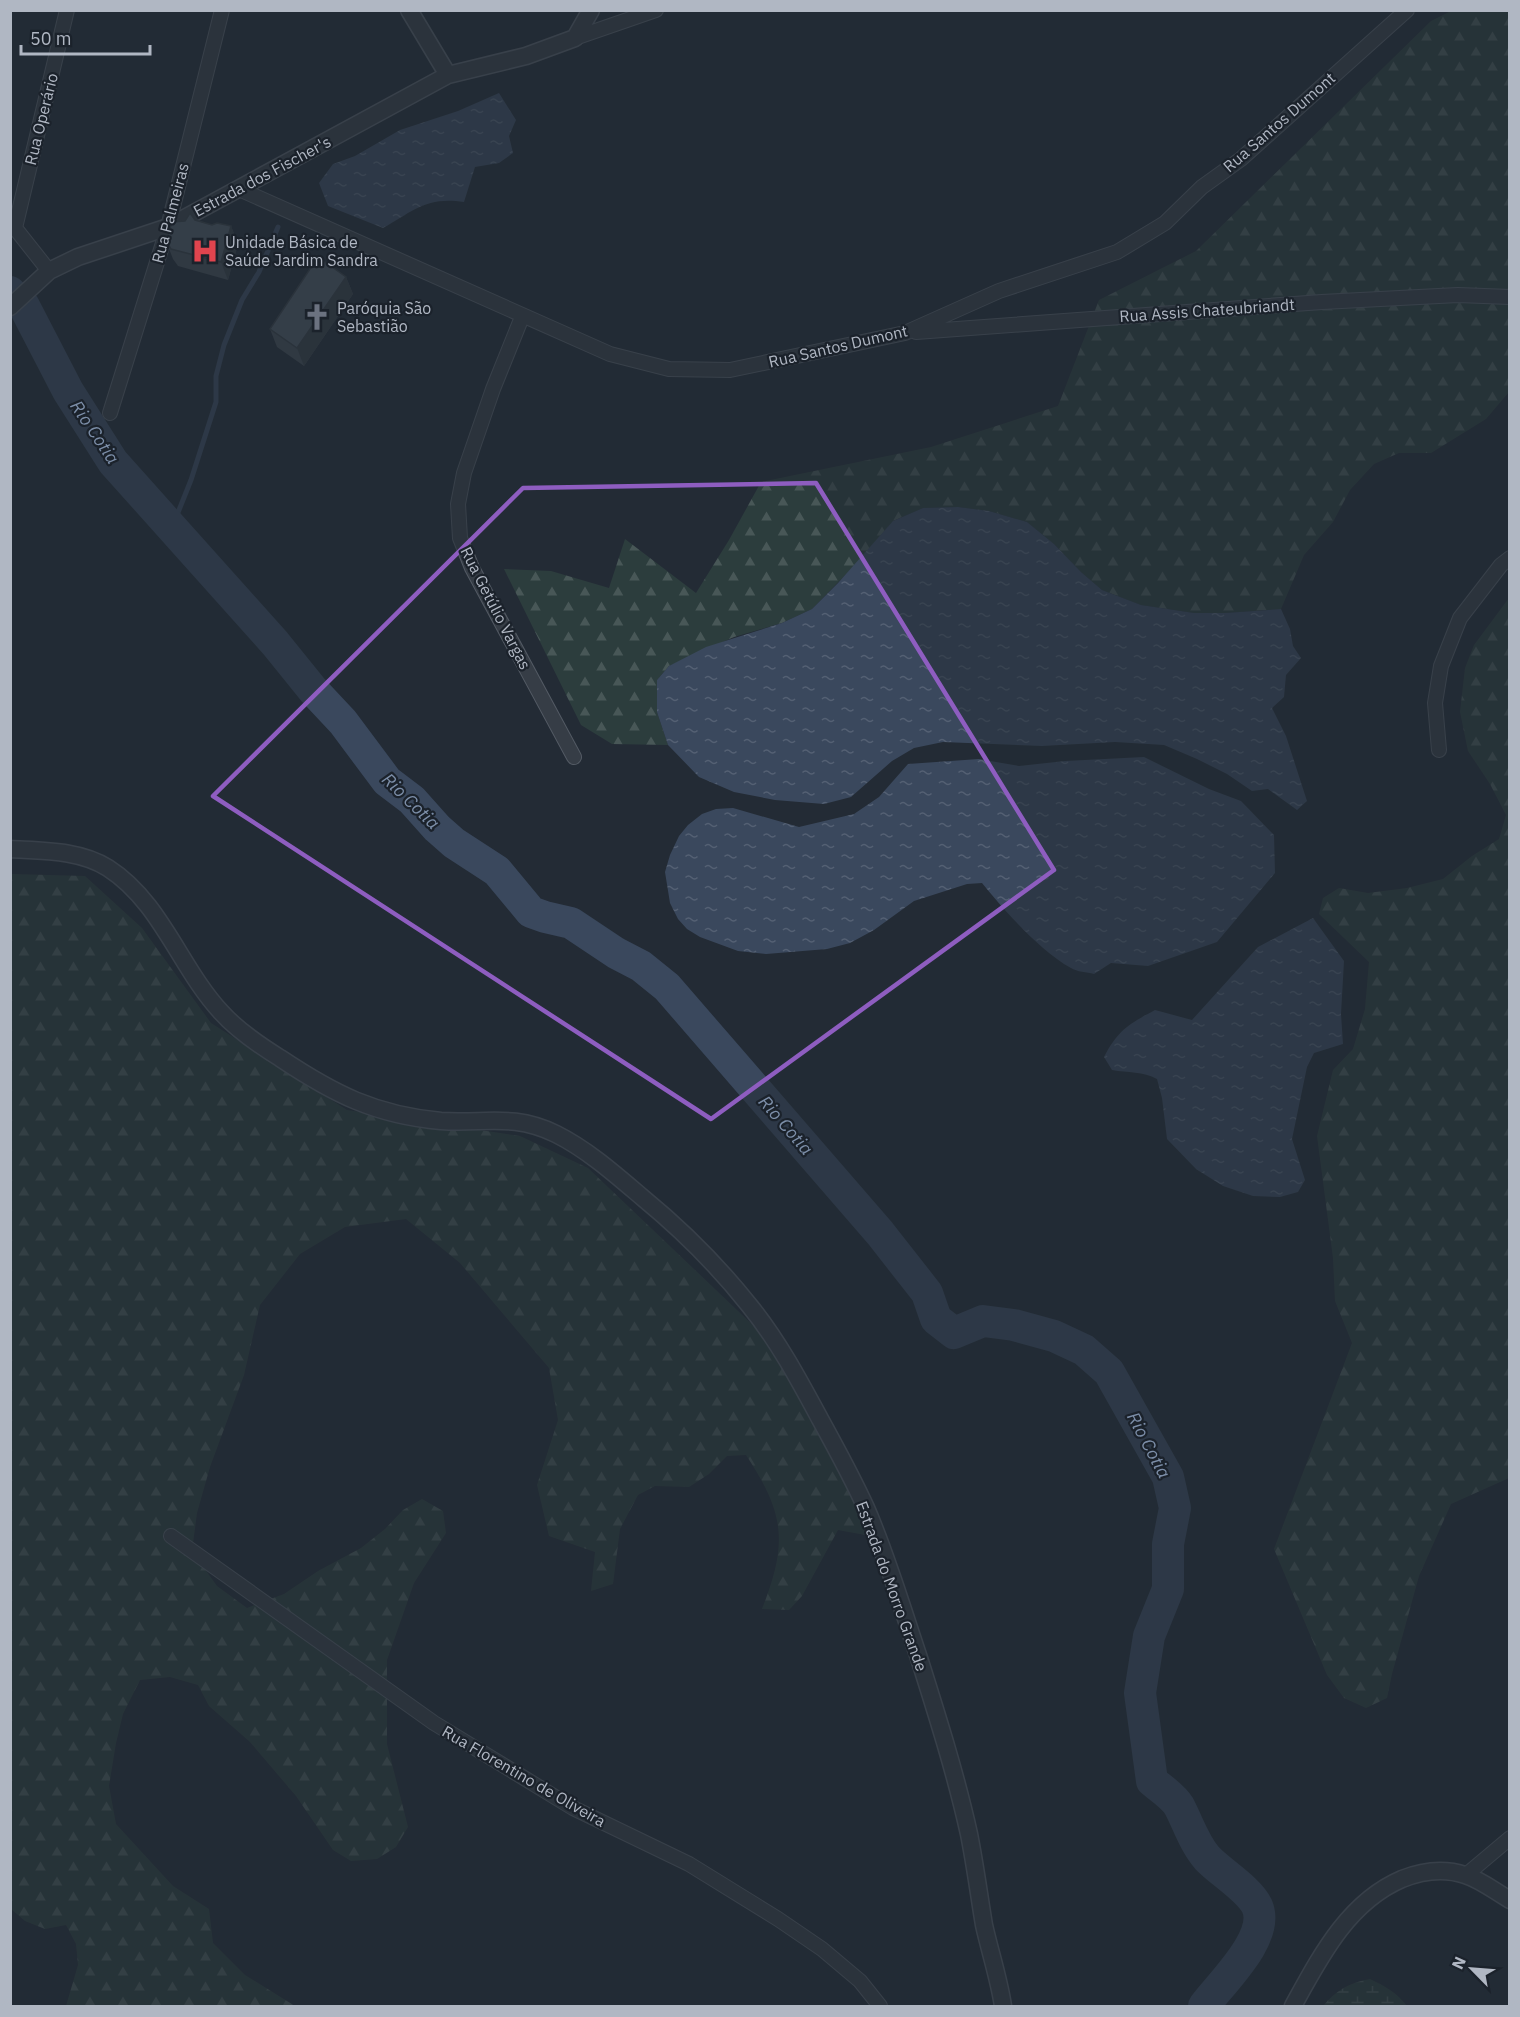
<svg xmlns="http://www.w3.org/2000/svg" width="1520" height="2017" viewBox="0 0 1520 2017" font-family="'IBM Plex Sans',sans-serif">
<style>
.forest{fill:url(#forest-firs)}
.wetland{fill:url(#wetland-marsh)}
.water{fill:url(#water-ripples)}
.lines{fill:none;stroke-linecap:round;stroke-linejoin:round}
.stream{stroke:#3a485d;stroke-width:5}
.river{stroke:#3a485d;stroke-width:32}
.minor-casing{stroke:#535a64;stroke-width:16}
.tertiary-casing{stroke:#535a64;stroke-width:19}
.minor{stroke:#363d46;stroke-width:14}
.tertiary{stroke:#363d46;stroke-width:16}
.wall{fill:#404953}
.shaded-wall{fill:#343c44}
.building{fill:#4b5561;stroke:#343c44;stroke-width:1.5}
.marked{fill:none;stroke:#8e5dc0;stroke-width:4.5;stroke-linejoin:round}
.labels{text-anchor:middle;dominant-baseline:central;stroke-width:4.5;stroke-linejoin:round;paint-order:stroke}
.street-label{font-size:16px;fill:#b0b7c3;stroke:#1b222b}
.poi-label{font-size:16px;fill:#b0b7c3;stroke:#1b222b;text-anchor:start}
.water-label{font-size:18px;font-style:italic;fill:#7c8ea8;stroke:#1b222b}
</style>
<defs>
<pattern id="forest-firs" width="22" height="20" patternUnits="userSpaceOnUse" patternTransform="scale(1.5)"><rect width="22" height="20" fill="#2c3d3d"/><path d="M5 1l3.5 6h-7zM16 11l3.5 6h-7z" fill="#485757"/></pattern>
<pattern id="wetland-marsh" width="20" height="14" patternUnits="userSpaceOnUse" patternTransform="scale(1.5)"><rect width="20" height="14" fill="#2c3d3d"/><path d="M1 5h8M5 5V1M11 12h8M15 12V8" fill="none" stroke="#485757"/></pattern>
<pattern id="water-ripples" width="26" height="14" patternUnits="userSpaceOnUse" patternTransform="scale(1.5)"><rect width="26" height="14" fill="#3a485d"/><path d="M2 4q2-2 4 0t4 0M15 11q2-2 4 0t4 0" fill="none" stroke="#546073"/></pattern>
</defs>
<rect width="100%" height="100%" fill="#232b35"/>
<path class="forest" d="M1451 11H1509V392L1486 419 1431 453H1399L1374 464 1350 490 1333 522 1304 555 1281 609 1225 613H1194L1141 605 1102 590 1081 572 1054 544 1027 522 989 511 958 507 923 508 893 521 856 564 812 609 782 623 734 637 669 666 657 680V712L668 745 612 744 581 725 504 569 551 571 609 588 625 539 696 593 729 540 761 482 931 447 1058 406 1099 300 1196 251 1431 21Z
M1509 598V1478L1451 1504 1419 1576 1392 1674 1387 1698 1366 1708 1344 1698 1327 1675 1274 1549 1352 1343 1335 1301 1333 1258 1317 1136 1333 1070 1353 1049 1365 1009 1369 962 1319 914 1323 898 1339 888 1368 893 1407 888 1443 879 1472 856 1499 839 1506 815 1490 784 1468 751 1460 712 1465 668 1474 645Z
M11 874 85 876 142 928 211 1023 347 1110 520 1136 588 1168 779 1350 876 1537 838 1530 802 1596 789 1610 762 1609C788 1543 785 1514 746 1455L727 1456 709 1474 689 1487 655 1486 638 1495 620 1529 613 1584 591 1591 595 1552 549 1536 537 1485 558 1420 549 1368 460 1263 406 1219 345 1227 300 1254 260 1305 244 1375 210 1467 197 1513 192 1551 217 1586 247 1608 284 1594 318 1571 361 1548 385 1529 403 1510 422 1499 443 1511 446 1533 414 1583 387 1660V1744L408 1827 396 1847 377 1859 351 1861 333 1850 296 1796 250 1742 209 1706 198 1685 170 1677 140 1680 123 1714 116 1743 109 1786 116 1824 173 1886 209 1909 213 1943 245 1975 295 2006H66L78 1965 76 1944 66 1925 45 1929 25 1921 11 1909Z"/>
<path class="wetland" d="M1370 1979C1385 1986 1397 1993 1407 2006H1323C1335 1991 1350 1982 1370 1979Z"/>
<path class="water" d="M499 93 516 120 509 136 513 153 499 163 475 167 464 202C427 196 413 211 383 228L328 206 319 183 333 164 355 156 400 130 458 111Z
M958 507 989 511 1027 522 1054 544 1081 572 1102 590 1141 605 1194 613H1225L1281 609 1290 629 1293 646 1301 658 1286 675 1284 697 1272 708 1286 736 1307 801 1297 810 1268 789 1252 791 1227 774 1197 759 1164 745 1115 742 1042 746 943 742 914 748 892 761 851 797 824 804 775 800 734 792 699 777 668 745 657 712V680L669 666 706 647 782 623 812 609 838 583 893 521 923 508Z
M1144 757 1209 789 1241 801 1274 835 1275 873 1217 942 1148 966 1111 963 1094 974C1087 972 1077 972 1071 968 1039 950 1005 911 982 883L967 884 914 901 874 930 850 943 827 949 766 954 738 951 700 937 687 929 678 919 670 903 665 872 670 855 679 836 688 825 702 814 716 809 733 808 799 827 854 814 879 797 908 764 979 759 1019 766 1065 761Z
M1313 918 1344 961 1341 1014 1343 1044 1314 1053 1307 1067 1292 1139 1305 1180 1298 1192 1280 1197 1253 1196 1223 1186 1196 1169 1167 1139 1162 1098 1157 1079C1143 1071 1128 1073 1112 1070L1104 1057C1118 1030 1129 1024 1155 1010L1192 1020 1258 947Z"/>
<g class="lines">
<path class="stream" d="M165 519 177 515 191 480 216 402V376L224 345 242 300 259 272 278 227"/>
<path class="river" d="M10 292 24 306 68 391 113 462 275 643 313 690 343 722 387 781 412 800 437 828 454 843 497 871 531 912 545 917 571 923 616 953 641 966 667 987 880 1233 927 1293 936 1319 954 1333 983 1321 1014 1325 1054 1336 1084 1350 1109 1372 1168 1477 1175 1508 1168 1544V1589L1149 1636 1140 1693 1152 1781C1160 1788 1173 1796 1179 1806 1188 1823 1194 1843 1207 1858 1220 1872 1249 1889 1257 1906 1271 1937 1221 1983 1204 2006"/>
<defs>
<path id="minor" d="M575 38 656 10
M239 189 610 354 669 369 730 370 905 333 999 291 1117 252 1165 223 1202 187 1241 159 1407 10
M10 225 15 228 49 271
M15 228 67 10
M522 317 493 389 464 473 458 504 460 538 472 568 574 757
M916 332 1322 302 1458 295 1510 297
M110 413 168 227 222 10
M1439 750 1435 703 1441 666 1460 618 1501 565 1510 558
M171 1536 434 1723 573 1808 689 1864 778 1919 822 1949 860 1981 880 2006
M1466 1875 1510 1838"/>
<path id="tertiary" d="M448 75 526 56 575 38 591 10
M10 307 49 271 78 257 168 227 448 75 409 10
M10 849C43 851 80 850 108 868 161 902 180 968 221 1012 238 1031 259 1045 280 1058 334 1094 375 1115 441 1121 485 1124 513 1113 556 1134 588 1150 616 1175 643 1198 682 1230 718 1266 749 1305 777 1339 799 1380 820 1419 836 1448 852 1477 866 1508 887 1556 902 1608 919 1658 937 1715 956 1775 969 1834 975 1864 979 1895 984 1925 990 1952 999 1979 1003 2006
M1293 2006C1320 1957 1348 1902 1402 1879 1422 1871 1444 1868 1465 1875 1481 1880 1496 1892 1510 1900"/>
</defs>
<use href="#minor" class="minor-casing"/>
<use href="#tertiary" class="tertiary-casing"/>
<use href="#minor" class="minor"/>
<use href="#tertiary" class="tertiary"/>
</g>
<path class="wall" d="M195 220 212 225 231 226 238 244 228 280 178 266 173 259 166 241Z
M346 277 353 294 304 366 277 347 270 329Z"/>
<path class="shaded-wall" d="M231 226 238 244 228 280 221 262Z
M346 277 353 294 304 366 297 348Z"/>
<path class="building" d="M190 213 195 220 212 225 217 223 231 226 221 262 171 249 166 241 172 222 185 221Z
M318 257 346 277 297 348 270 329Z"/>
<path d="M0 0H1520V2017H0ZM816 483 1054 870 711 1119 213 796 523 488Z" fill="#232b35" fill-opacity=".55" fill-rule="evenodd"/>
<path class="marked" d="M816 483 1054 870 711 1119 213 796 523 488Z"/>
<defs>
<symbol id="hospital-bare" viewBox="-9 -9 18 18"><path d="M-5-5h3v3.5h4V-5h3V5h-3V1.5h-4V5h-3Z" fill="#e0444e" stroke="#1b222b" stroke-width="2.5" paint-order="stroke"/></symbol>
<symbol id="church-bare" viewBox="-9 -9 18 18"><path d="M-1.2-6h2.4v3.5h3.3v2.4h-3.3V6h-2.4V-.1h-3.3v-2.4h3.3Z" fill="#6b7280" stroke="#1b222b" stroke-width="2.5" paint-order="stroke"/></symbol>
</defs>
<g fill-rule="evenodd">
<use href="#hospital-bare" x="186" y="232" width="38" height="38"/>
<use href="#church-bare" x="298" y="298" width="38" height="38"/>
</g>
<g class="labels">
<g class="street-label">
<text transform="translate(41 119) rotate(-76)">Rua Operário</text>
<text transform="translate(1279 122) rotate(-41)">Rua Santos Dumont</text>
<text transform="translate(262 176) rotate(-28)">Estrada dos Fischer's</text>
<text transform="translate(170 213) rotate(-75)">Rua Palmeiras</text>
<text transform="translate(1207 310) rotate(-4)">Rua Assis Chateubriandt</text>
<text transform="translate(838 346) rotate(-13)">Rua Santos Dumont</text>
<text transform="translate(496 608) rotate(63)">Rua Getúlio Vargas</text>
<text transform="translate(892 1586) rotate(70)">Estrada do Morro Grande</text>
<text transform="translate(524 1776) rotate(30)">Rua Florentino de Oliveira</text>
</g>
<g class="poi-label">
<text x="225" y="242">Unidade Básica de<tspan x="225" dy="18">Saúde Jardim Sandra</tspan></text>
<text x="337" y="308">Paróquia São<tspan x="337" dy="18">Sebastião</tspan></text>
</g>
<g class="water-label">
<text transform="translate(95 432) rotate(56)">Rio Cotia</text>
<text transform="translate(411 801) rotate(44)">Rio Cotia</text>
<text transform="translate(786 1125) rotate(49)">Rio Cotia</text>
<text transform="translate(1149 1445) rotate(62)">Rio Cotia</text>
</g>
</g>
<rect width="1520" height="2017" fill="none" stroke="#b0b7c3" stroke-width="24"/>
<g transform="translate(1472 1969) rotate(295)" stroke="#1b222b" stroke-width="4.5" paint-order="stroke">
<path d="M0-4.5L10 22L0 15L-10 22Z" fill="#b0b7c3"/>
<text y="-9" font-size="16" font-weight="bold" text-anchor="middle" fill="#b0b7c3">N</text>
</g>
<path d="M21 45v9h129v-9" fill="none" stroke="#b0b7c3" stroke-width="3"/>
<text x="30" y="45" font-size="18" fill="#b0b7c3" stroke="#1b222b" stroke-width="4.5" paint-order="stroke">50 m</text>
</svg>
